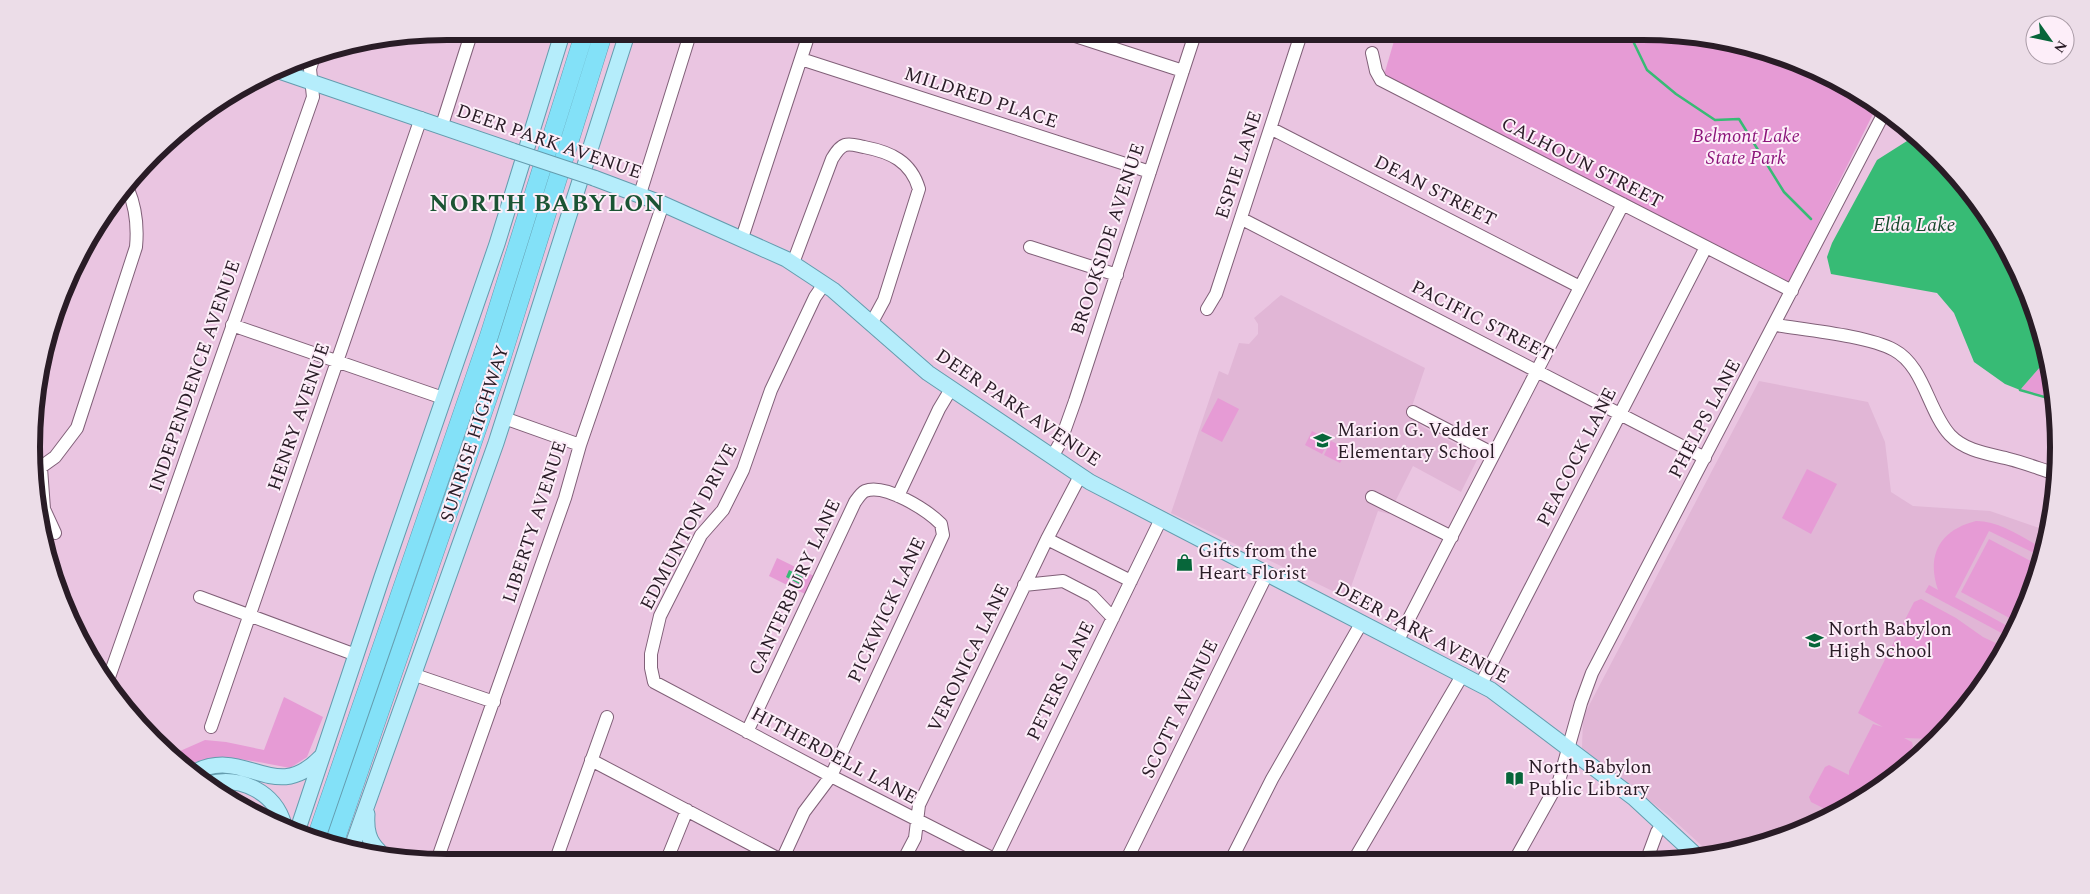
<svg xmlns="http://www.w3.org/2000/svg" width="2090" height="894" viewBox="0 0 2090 894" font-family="Spectral,serif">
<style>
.built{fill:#e1b6d6}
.green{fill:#e69bd5}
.water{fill:#37bb75}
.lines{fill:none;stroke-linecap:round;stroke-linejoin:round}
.stream{stroke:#37bb75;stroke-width:2.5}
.minor-casing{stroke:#806078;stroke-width:14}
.major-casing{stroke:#649cae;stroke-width:17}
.highway-casing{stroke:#649cae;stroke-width:19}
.minor{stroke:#fff;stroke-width:12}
.major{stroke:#b5edfb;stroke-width:15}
.highway{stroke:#83e1f8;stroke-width:18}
.major-bridge-casing{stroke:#649cae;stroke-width:17;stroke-linecap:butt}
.major-bridge{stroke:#b5edfb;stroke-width:15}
.labels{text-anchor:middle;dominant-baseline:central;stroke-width:4;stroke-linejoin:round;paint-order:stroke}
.street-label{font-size:19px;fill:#291c26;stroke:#fdeef9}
.park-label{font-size:19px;font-style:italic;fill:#8c157a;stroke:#fdeef9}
.poi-label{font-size:19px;fill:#291c26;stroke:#fdeef9;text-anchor:start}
.water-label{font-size:20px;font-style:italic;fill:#184a2e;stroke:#fdeef9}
.district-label{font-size:24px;font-weight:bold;letter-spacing:1px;fill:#1b5434;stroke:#fdeef9}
.rim{fill:none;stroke:#291c26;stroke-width:6}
</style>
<rect width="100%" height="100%" fill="#eac5e1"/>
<path class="built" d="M1281 295 1425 368 1409 415 1423 427 1479 456 1461 492 1413 466 1389 514 1378 511 1347 598 1171 513 1219 371 1228 375 1239 343 1249 344 1258 334V324L1254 318Z
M1759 381 1868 402 1885 442 1891 492 1913 506 1990 511 2048 531 2037 581 1973 700 1896 777 1802 831 1712 855 1668 815 1582 748 1583 717Z"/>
<path class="green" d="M1397 31H1643L1777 53 1851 87 1877 106 1789 282 1384 75Z
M2048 358 2055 401 2020 390Z
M1218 398 1239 409 1222 442 1201 431Z
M1312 431 1329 440 1322 454 1305 445Z
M1331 441 1348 449 1340 463 1324 455Z
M1807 469 1837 484 1811 534 1782 518Z
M1976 521C2000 521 2023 538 2044 549L2042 557 1989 531 1955 597 2011 628 2007 636 1925 592 1929 585 1938 590C1926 555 1940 530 1976 521Z
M1989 539 2040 566 2037 581 2015 621 1961 592Z
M777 558 814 576 805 594 769 576Z
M1921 599 1956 618 1983 637 2002 646 1973 700 1934 739 1904 738 1912 742 1913 746 1896 777 1833 813 1811 802 1809 797 1825 767 1829 765 1849 775V771L1873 724 1883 727 1858 713 1914 602Z
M284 697 323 717 307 757 290 768C256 762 216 750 183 767L171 755 205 740 226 742 264 750Z"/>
<path class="water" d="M1907 141H1917L1928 146 1973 194 2016 263 2045 340 2048 358 2020 390 2005 384 1974 362 1954 313 1937 293 1831 274 1827 257 1832 243 1877 160Z
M789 570 803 577 799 584 786 577Z"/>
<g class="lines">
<path class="stream" d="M1614 31 1633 41 1647 70 1676 94 1715 120 1739 119 1784 192 1811 219
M2020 387V390L2055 400"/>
<defs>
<path id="minor" d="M454 31 456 32
M1060 31 1183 71
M1372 53 1376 71 1381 80 1792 291
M801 59 1150 172
M442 125 472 31
M1272 129 1580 287
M640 194 691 31
M1242 219 1705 458
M742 238 810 31
M1030 247 1117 275
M793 263 832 159C835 154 839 147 845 145 851 143 858 146 864 147 890 152 911 161 919 189L884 300 871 324
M824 284 815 297 771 390 743 470 723 510 701 535 660 616 651 654V668L654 682 831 776 998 861
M1207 309 1216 294 1302 31
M232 325 443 398
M1776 325C1807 330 1869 336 1894 350 1924 366 1928 411 1950 435 1965 451 1989 454 2009 459 2025 463 2040 469 2056 474
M1413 412 1494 454
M504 418 580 445
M1052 457 1060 443 1075 401 1196 31
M41 468 44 509 55 533
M34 472 55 457 77 428 136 247C138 226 136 208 128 189
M898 496 939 409 951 389
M1372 497 1452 537
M1047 539 1131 581
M1024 585 1063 581 1092 596 1113 618
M200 597 356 655
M1398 640 1623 204
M415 675 494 702
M107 683 313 97 310 69 315 53
M1481 684 1706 247
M211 727 421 118
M747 732 855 502C858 498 861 493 865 491 885 483 927 510 941 524L943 535 831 776 804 812 781 862
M591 760 781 860
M440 852 565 498 580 445 663 204
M1647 859 1657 832 1663 823
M995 860 1161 519
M1231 860 1272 779 1362 622
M1354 860 1463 674
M1515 860 1559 781 1581 703 1592 673 1885 111
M903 861 915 838 919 805 1047 539 1080 476
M1126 861 1267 574
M555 862 607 717
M666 862 687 810"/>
<path id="major" d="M276 70 513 151
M594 178 663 204 786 259 833 290 928 373 1090 482 1491 690 1634 798 1700 859
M191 774C245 743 273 807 321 757
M208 784C240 775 275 792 284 825
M367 814C366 829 368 841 379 851
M297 832 382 577 497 244 563 31
M352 847 496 443 628 31"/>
<path id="highway" d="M315 841 489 336 585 31
M334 844 501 360 604 31"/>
</defs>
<use href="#minor" class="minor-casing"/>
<use href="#major" class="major-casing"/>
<use href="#highway" class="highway-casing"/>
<use href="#minor" class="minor"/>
<use href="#major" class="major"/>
<use href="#highway" class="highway"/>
<defs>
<path id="major-bridge" d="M513 151 594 178"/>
</defs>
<use href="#major-bridge" class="major-bridge-casing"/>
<use href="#major-bridge" class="major-bridge"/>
</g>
<defs>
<symbol id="school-bare" viewBox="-9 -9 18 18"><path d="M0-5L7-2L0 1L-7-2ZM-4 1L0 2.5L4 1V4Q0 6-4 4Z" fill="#07663a" stroke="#fdeef9" stroke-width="2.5" paint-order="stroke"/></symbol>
<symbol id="shop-bare" viewBox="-9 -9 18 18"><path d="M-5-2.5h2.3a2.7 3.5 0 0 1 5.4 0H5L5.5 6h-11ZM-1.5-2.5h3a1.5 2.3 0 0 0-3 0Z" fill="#07663a" stroke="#fdeef9" stroke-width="2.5" paint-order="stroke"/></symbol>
<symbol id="library-bare" viewBox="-9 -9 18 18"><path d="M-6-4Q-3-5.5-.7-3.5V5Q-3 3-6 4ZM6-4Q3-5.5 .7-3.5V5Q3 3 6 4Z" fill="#07663a" stroke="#fdeef9" stroke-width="2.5" paint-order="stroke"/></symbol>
</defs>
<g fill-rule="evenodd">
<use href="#school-bare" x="1310" y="428" width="25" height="25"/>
<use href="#shop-bare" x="1172" y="550" width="25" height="25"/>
<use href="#school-bare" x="1802" y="628" width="25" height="25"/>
<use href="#library-bare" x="1502" y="766" width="25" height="25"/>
</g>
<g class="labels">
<g class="street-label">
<text transform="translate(981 98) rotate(18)">MILDRED PLACE</text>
<text transform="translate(549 142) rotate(19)">DEER PARK AVENUE</text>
<text transform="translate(1582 163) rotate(27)">CALHOUN STREET</text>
<text transform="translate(1239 165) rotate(-72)">ESPIE LANE</text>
<text transform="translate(1435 191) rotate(27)">DEAN STREET</text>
<text transform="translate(1108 239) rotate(-72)">BROOKSIDE AVENUE</text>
<text transform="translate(1482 321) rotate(27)">PACIFIC STREET</text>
<text transform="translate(195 376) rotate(-71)">INDEPENDENCE AVENUE</text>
<text transform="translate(1018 408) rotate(34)">DEER PARK AVENUE</text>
<text transform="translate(299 417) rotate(-71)">HENRY AVENUE</text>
<text transform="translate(1705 419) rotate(-62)">PHELPS LANE</text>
<text transform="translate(475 434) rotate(-72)">SUNRISE HIGHWAY</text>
<text transform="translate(1577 457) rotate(-63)">PEACOCK LANE</text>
<text transform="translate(535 522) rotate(-72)">LIBERTY AVENUE</text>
<text transform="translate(689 527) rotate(-62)">EDMUNTON DRIVE</text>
<text transform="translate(795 587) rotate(-65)">CANTERBURY LANE</text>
<text transform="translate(887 610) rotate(-65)">PICKWICK LANE</text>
<text transform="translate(1422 633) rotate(28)">DEER PARK AVENUE</text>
<text transform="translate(969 658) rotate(-64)">VERONICA LANE</text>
<text transform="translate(1061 681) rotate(-64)">PETERS LANE</text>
<text transform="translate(1180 709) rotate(-64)">SCOTT AVENUE</text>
<text transform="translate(834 756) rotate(28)">HITHERDELL LANE</text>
</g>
<g class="park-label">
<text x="1746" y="136">Belmont Lake<tspan x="1746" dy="22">State Park</tspan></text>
</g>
<g class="poi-label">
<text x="1337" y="430">Marion G. Vedder<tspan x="1337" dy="22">Elementary School</tspan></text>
<text x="1198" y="551">Gifts from the<tspan x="1198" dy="22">Heart Florist</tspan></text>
<text x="1828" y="629">North Babylon<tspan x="1828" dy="22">High School</tspan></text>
<text x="1528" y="767">North Babylon<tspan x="1528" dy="22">Public Library</tspan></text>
</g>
<g class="water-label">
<text x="1914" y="225">Elda Lake</text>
</g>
<g class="district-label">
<text x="547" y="204">NORTH BABYLON</text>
</g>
</g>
<path d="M0 0H2090V894H0ZM447 40H1643A407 407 0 0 1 2050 447V447A407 407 0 0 1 1643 854H447A407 407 0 0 1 40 447V447A407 407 0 0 1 447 40Z" fill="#ecdde8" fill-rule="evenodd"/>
<path class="rim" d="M447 40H1643A407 407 0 0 1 2050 447V447A407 407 0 0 1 1643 854H447A407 407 0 0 1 40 447V447A407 407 0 0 1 447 40Z"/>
<g transform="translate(2050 40) rotate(123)"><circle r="24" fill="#fdeef9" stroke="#a89aa5"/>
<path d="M0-4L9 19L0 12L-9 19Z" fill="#07663a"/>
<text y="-8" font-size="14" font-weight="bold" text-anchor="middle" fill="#291c26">N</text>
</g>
</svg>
